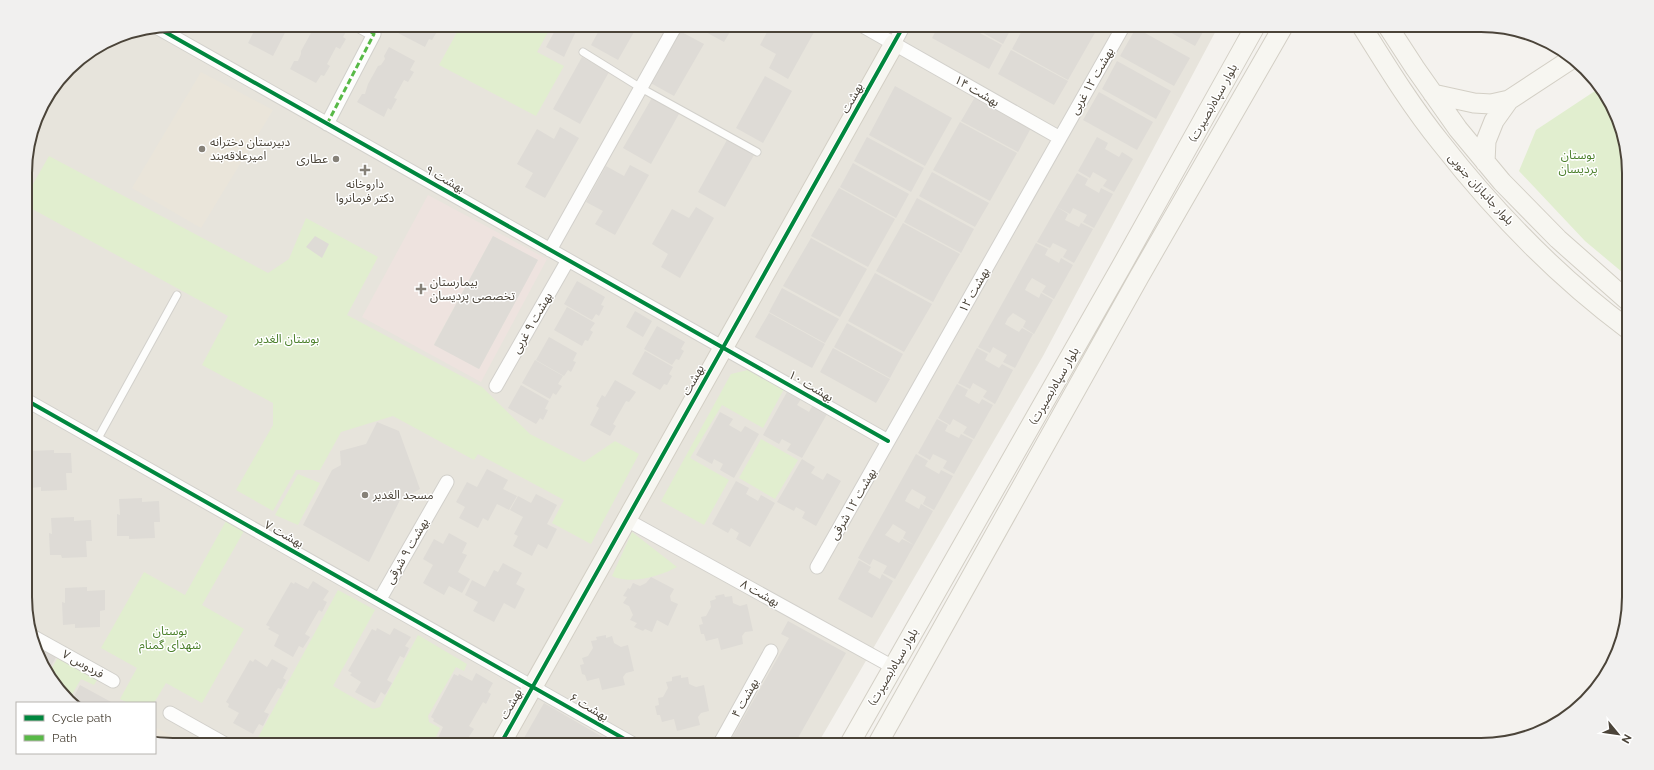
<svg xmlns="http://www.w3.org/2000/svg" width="1654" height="770" viewBox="0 0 1654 770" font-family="Raleway,'Noto Sans Arabic',sans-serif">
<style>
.residential{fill:#e7e4dc}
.education{fill:#eae5da}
.medical{fill:#eee3df;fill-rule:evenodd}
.green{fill:#e1eecf}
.building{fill:#dedbd6}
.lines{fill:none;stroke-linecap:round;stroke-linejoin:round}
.lane-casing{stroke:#d2d0cb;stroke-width:9}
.street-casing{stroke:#d2d0cb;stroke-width:15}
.secondary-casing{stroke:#d3cfc5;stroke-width:21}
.lane{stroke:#fdfdfc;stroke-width:7}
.street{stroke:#fdfdfc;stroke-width:13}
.secondary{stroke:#f7f6f1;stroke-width:19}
.quiet{stroke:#58b947;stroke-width:3;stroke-dasharray:6 3;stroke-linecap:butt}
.cycleway-casing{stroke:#fff;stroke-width:6}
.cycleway{stroke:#00873e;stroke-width:4}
.poi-dot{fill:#868178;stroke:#fff;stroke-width:1.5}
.labels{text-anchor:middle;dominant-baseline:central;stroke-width:3;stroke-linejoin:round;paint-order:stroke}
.street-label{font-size:12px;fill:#4b4439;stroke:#fff}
.poi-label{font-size:12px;fill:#4b4439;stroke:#fff;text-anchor:start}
.park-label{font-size:12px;fill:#4a7f2a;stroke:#fff}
.rim{fill:none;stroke:#4b4439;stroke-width:2}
</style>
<rect width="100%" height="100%" fill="#f4f2ee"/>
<path class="residential" d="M173 25H1219L1043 356 817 745H173L155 741V703H76L56 687 36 654 26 616 25 163 40 108 75 62 117 36Z"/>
<path class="education" d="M201 72 273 110 201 228 132 188Z
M155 727 189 745H173L155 741Z"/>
<path class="medical" d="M428 195 547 259 481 382 362 317ZM493 236 538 260 479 369 434 344Z"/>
<path class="green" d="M461 25H552L537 52 564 66 536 116 439 65Z
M1601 87 1618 117 1628 154V277L1585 241 1519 171 1536 130Z
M49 156 268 273 289 259 306 218 378 257 347 315 482 387 530 434 584 462 615 441 639 454 591 544 552 523 564 500 478 454 474 460 393 416 341 432 320 470H296L273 511 236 490 273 425V403L202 365 228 316 25 205V198Z
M748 370 784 389 763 428 722 405 690 458 729 480 704 525 661 501 731 374Z
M761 439 798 460 775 499 739 478Z
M298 474 320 483 298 525 275 515Z
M226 521 244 531 202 605 244 629 202 703 166 683 154 703H128L120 699 137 668 101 648 144 572 185 595Z
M632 532 677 567C661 576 630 585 612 576Z
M338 590 375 610 333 686 373 709 380 707 418 635 467 664 464 671 456 667 428 716 429 722 440 728 436 737 434 745H259L255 743Z
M61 652 101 673 94 685 81 679 70 698 56 687 48 675Z"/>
<path class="building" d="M257 25H289L273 56 248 43Z
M318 25H342L348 28 343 37 346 39 340 49 336 47 327 64 330 66 324 76 321 75 316 83 290 69 294 61H298L301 54V51L311 33 314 32Z
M403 25H437L435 28 438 30 432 40 429 39 425 47 398 33Z
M558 25H579L564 57 546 47Z
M602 25H638L618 60 591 45Z
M708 25H734L724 42 704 31Z
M771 25H818L788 79 769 68 776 54 760 45Z
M939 25H965L1002 45 989 69 932 38Z
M969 25H1013L1003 44Z
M1025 25H1084L1096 31 1068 80 1012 49Z
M1088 25H1100L1097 30Z
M1157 25H1207L1195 46Z
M1136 28 1190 58 1174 86 1120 56Z
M676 29 704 44 674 96 647 81Z
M389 47 415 61 410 70 414 72 408 82 404 80 394 98 397 99 391 110 388 108 384 117 357 102 362 94H365L368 84 378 66 381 65 385 59 384 56Z
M1011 50 1068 81 1054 105 998 74Z
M582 57 609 72 580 124 553 109Z
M1117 61 1171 91 1156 119 1102 89Z
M765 76 792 91 763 143 736 128Z
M895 86 952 118 925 166 869 135Z
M1099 92 1153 122 1137 150 1083 120Z
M653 96 680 112 651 164 623 148Z
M975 97 1031 128 1018 152 961 121Z
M960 122 1017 153 990 201 933 170Z
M560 127 579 138 545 198 525 187 533 173 517 164 537 129 554 139Z
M867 137 924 168 911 192 854 161Z
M1097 137 1108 143 1105 149 1119 157 1122 152 1133 159 1114 192 1103 186 1107 180 1093 172 1090 178 1078 171Z
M727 140 754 155 725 207 698 192Z
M853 163 909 194 896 218 840 187Z
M630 165 649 175 615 235 595 224 603 211 586 202 606 166 624 176Z
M932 172 989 203 975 227 919 196Z
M1077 173 1088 179 1085 185 1099 193 1101 188 1113 194 1094 228 1083 222 1087 215 1073 208 1070 214 1057 207Z
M839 188 895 219 868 267 811 236Z
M917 198 974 229 961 253 904 222Z
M696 207 714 218 680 278 661 267 668 254 652 244 672 209 689 218Z
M1057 207 1068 214 1065 220 1079 227 1081 223 1093 229 1074 263 1063 257 1067 250 1053 243 1050 248 1037 242Z
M903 223 960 254 946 278 900 252 946 278 933 302 876 271Z
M315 236 329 244 322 258 306 247Z
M493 236 538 260 479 369 434 345Z
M811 238 867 269 840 317 783 286Z
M1036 243 1048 249 1045 255 1059 263 1061 258 1073 265 1054 299 1042 292 1046 286 1032 278 1028 284 1025 290 1039 298 1041 293 1053 300 1034 334 1023 327 1026 321 1013 313 1008 318 1005 324 1019 332 1022 328 1033 334 1015 368 1003 362 1007 355 993 347 990 353 978 347Z
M875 273 932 304 904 352 848 321Z
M577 281 605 297 601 305 604 306 599 316 596 314 592 320 564 304Z
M782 288 839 319 825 343 769 312Z
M567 307 595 323 590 330 593 332 588 341 585 340 582 346 554 330Z
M635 311 652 321 643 337 626 327Z
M769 313 825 344 812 368 755 337Z
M847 323 903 354 890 378 834 347Z
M657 326 685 342 681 349 684 351 679 360 676 359 672 365 644 349Z
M549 337 577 353 573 361 576 362 571 372 568 370 564 376 536 360Z
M833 348 890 379 876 403 820 372Z
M977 348 988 354 985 360 999 368 1002 364 1013 370 995 404 983 397 987 391 973 383 970 389 958 383Z
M645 351 673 367 669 374 672 376 667 385 664 384 660 390 632 374Z
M535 360 563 376 558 384 562 386 556 395 553 393 550 399 522 383Z
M615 380 636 392 629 402 626 401 613 424 616 426 610 436 590 425 599 408 596 406 602 395 605 397Z
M957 384 968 390 965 396 979 404 982 399 993 405 974 439 963 433 967 427 953 419 950 425 938 418Z
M521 385 549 401 545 409 548 410 543 420 540 418 536 424 508 408Z
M787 392 801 399 797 405 809 412 813 405 827 414 802 458 787 450 791 444 782 439 779 444 763 435Z
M720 412 733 419 729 425 741 432 745 426 759 434 734 478 720 470 723 464 714 459 712 464 696 455Z
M937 419 948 425 945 431 959 438 961 434 973 440 954 474 943 468 947 461 933 454 930 460 918 453Z
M377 422 399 431 420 489 400 500 369 562 303 525 332 470 341 465 340 451 366 444Z
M54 450V453H71L72 473H66L67 490 41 491V487L30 488 29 465 32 466 31 451Z
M916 454 928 461 925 466 939 474 941 470 953 476 934 510 923 504 926 497 912 489 908 495 905 501 919 509 921 504 933 511 914 545 903 538 906 532 893 524 889 530 885 535 899 543 902 539 914 545 895 579 883 573 887 566 873 559 870 565 858 558Z
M802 459 815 467 811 473 823 480 827 473 841 481 816 526 802 518 805 512 796 507 794 511 777 502Z
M487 469 508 480 503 489 517 496 509 510 497 504 488 521 483 518 478 528 459 518 465 507 456 502 467 482 477 487Z
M736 481 749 488 746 494 758 501 761 495 775 503 750 547 736 539 739 533 731 528 728 533 712 524Z
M536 494 557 505 547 524 557 529 547 549 538 544 532 556 513 546 518 536 514 534 523 517 510 510 518 496 531 503Z
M142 498V502L159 501 160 522H154L155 538 129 539V536H117V514L120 515 119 499Z
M74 517V521L91 520 92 541H86L87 557 62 558 61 555H50L49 533 52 534 51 518Z
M449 533 467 543 462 553 467 555 458 572 470 579 462 593 449 586 444 595 423 583 433 565 423 559 434 539 443 544Z
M859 560 871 567 868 572 880 579 882 574 893 581 872 618 838 599Z
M503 563 522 573 516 584 525 589 515 609 504 603 494 622 473 611 478 602 465 595 472 580 485 587 494 570 498 572Z
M651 577 674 589 670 596 671 601 678 604 668 626 657 620 652 632 645 629 643 631 634 627 637 623 630 620 633 615 629 606 623 603 627 597 623 596 628 588 630 589 633 583 640 586 646 583Z
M313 581 329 591 323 600 327 602 322 612 319 610 305 634 310 637 303 648 299 646 293 657 274 646 279 635 268 629 270 627 266 625 291 582 294 584 295 582 308 589Z
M87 587V591L105 590V610L100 611V627L75 628V624L63 625 62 602 65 603V588Z
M724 594 725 597 732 596 733 603 740 606 747 604 753 631 745 632 742 636 743 644 721 650 718 638 706 641 704 634H701L699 625 703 624 701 617 706 616 711 607 710 601 716 599 715 596Z
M788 621 846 653 794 745H728L789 638 781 634Z
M377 628 390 635 394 628 411 637 405 646 409 648 404 658 400 656 387 680 392 683 385 695 381 692 375 703 355 692 361 682 350 675 352 673 348 671 372 629 376 631Z
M606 635V638L612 636 614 643 621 647 628 645 634 671 626 673 623 677 625 685 602 690 599 678 587 681 585 675 582 674 580 665 584 664 582 658 588 656 593 648 591 641 597 640 596 637Z
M32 637 59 652 47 673 36 654Z
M255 659 267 667 272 659 288 668 283 678 286 680 281 689 278 688 264 712 269 714 263 726 259 724 253 734 233 723 239 713 228 707 229 704 226 702 250 660 253 662Z
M476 673 493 683 488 692 491 694 486 704 483 702 469 726 474 729 467 740 463 738 459 745H451L438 738 443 727 433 721 434 719 431 717 454 674 458 676 459 674 472 681Z
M681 675V678L688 677 689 684 696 687 704 685 709 711 701 713 698 717 700 725 677 731 674 719 662 722 660 715H657L655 706 659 705 658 698 663 697 668 688 666 682 672 681V677Z
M80 685 113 703H76L72 700Z
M544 703 606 739 616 745H520Z"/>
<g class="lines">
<defs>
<path id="lane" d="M583 52 641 88 757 152
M97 440 177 295"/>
<path id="street" d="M861 25 1060 138
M158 28 888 441
M894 44 904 25
M327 124 374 34 358 25
M550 250 676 25
M496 386 568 260
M26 400 635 745
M627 520 893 667
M817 567 1124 25
M380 599 447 482
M32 636 113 681
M170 713 227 745
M719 745 771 651"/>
<path id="secondary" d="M1361 25C1386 65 1411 106 1441 143 1495 212 1558 277 1628 329
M1387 25 1415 68 1458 129 1502 182 1558 239 1628 301
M1433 94 1474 103 1491 104 1509 100 1573 58
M1485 162 1486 141 1494 121 1509 100
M500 745 894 44
M849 745 1121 267 1256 25
M877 745 1139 277 1284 25"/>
</defs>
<use href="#lane" class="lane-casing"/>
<use href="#street" class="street-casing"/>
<use href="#secondary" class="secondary-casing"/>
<use href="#lane" class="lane"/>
<use href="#street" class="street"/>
<use href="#secondary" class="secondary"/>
<path class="quiet" d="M327 124 374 34 358 25"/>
<defs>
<path id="cycleway" d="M158 28 888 441
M26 400 635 745
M500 745 904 25"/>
</defs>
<use href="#cycleway" class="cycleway-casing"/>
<use href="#cycleway" class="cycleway"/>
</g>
<g class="poi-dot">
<circle cx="202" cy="149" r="4"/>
<circle cx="336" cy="159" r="4"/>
<path d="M363 164h4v4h4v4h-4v4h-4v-4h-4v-4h4z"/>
<path d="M419 283h4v4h4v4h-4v4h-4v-4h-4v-4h4z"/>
<circle cx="365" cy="495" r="4"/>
</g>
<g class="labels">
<g class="street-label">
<text transform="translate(1092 81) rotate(-60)">بهشت ۱۲ غربی</text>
<text transform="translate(977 91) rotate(30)">بهشت ۱۴</text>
<text transform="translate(852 98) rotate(-61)">بهشت</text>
<text transform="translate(1213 103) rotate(-61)">بلوار سپاه(بصیرت)</text>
<text transform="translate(445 179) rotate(29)">بهشت ۹</text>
<text transform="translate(1481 189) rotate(48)">بلوار جانبازان جنوبی</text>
<text transform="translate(974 290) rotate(-61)">بهشت ۱۲</text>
<text transform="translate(532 323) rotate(-60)">بهشت ۹ غربی</text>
<text transform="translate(693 380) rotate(-61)">بهشت</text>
<text transform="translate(811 386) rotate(30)">بهشت ۱۰</text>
<text transform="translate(1054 386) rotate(-60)">بلوار سپاه(بصیرت)</text>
<text transform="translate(853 504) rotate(-60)">بهشت ۱۲ شرقی</text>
<text transform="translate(284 534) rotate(29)">بهشت ۷</text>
<text transform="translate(407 551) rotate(-60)">بهشت ۹ شرقی</text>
<text transform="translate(760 593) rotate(29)">بهشت ۸</text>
<text transform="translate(83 664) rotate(29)">فردوس ۷</text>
<text transform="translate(893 667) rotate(-60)">بلوار سپاه(بصیرت)</text>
<text transform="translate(745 698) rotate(-61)">بهشت ۴</text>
<text transform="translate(511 704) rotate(-61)">بهشت</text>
<text transform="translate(589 707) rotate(30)">بهشت ۶</text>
</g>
<g class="poi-label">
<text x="210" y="142">دبیرستان دخترانه<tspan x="210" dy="14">امیرعلاقه‌بند</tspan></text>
<text x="328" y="159" text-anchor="end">عطاری</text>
<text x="365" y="184" text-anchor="middle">داروخانه<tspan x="365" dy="14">دکتر فرمانروا</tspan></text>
<text x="430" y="282">بیمارستان<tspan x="430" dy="14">تخصصی پردیسان</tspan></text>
<text x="373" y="495">مسجد الغدیر</text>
</g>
<g class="park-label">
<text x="1578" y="155">بوستان<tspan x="1578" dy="14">پردیسان</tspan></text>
<text x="287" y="339">بوستان الغدیر</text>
<text x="170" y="631">بوستان<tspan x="170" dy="14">شهدای گمنام</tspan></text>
</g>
</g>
<path d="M0 0H1654V770H0ZM173 32H1481A141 141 0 0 1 1622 173V597A141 141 0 0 1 1481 738H173A141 141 0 0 1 32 597V173A141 141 0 0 1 173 32Z" fill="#f1f0ef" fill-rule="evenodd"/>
<path class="rim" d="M173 32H1481A141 141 0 0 1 1622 173V597A141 141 0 0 1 1481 738H173A141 141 0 0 1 32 597V173A141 141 0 0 1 173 32Z"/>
<rect x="16" y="702" width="140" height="52" fill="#ffffff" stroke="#b7b4b0"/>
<rect x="24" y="715" width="20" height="6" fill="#00873e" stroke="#b7b4b0"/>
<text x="52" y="722" font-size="12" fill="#4b4439">Cycle path</text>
<rect x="24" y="735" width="20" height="6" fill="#58b947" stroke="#b7b4b0"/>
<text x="52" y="742" font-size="12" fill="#4b4439">Path</text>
<g transform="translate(1618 734) rotate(119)" stroke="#ffffff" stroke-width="3" paint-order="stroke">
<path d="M0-3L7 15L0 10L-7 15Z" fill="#4b4439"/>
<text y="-6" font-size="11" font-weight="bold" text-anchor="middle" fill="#4b4439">N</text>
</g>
</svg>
